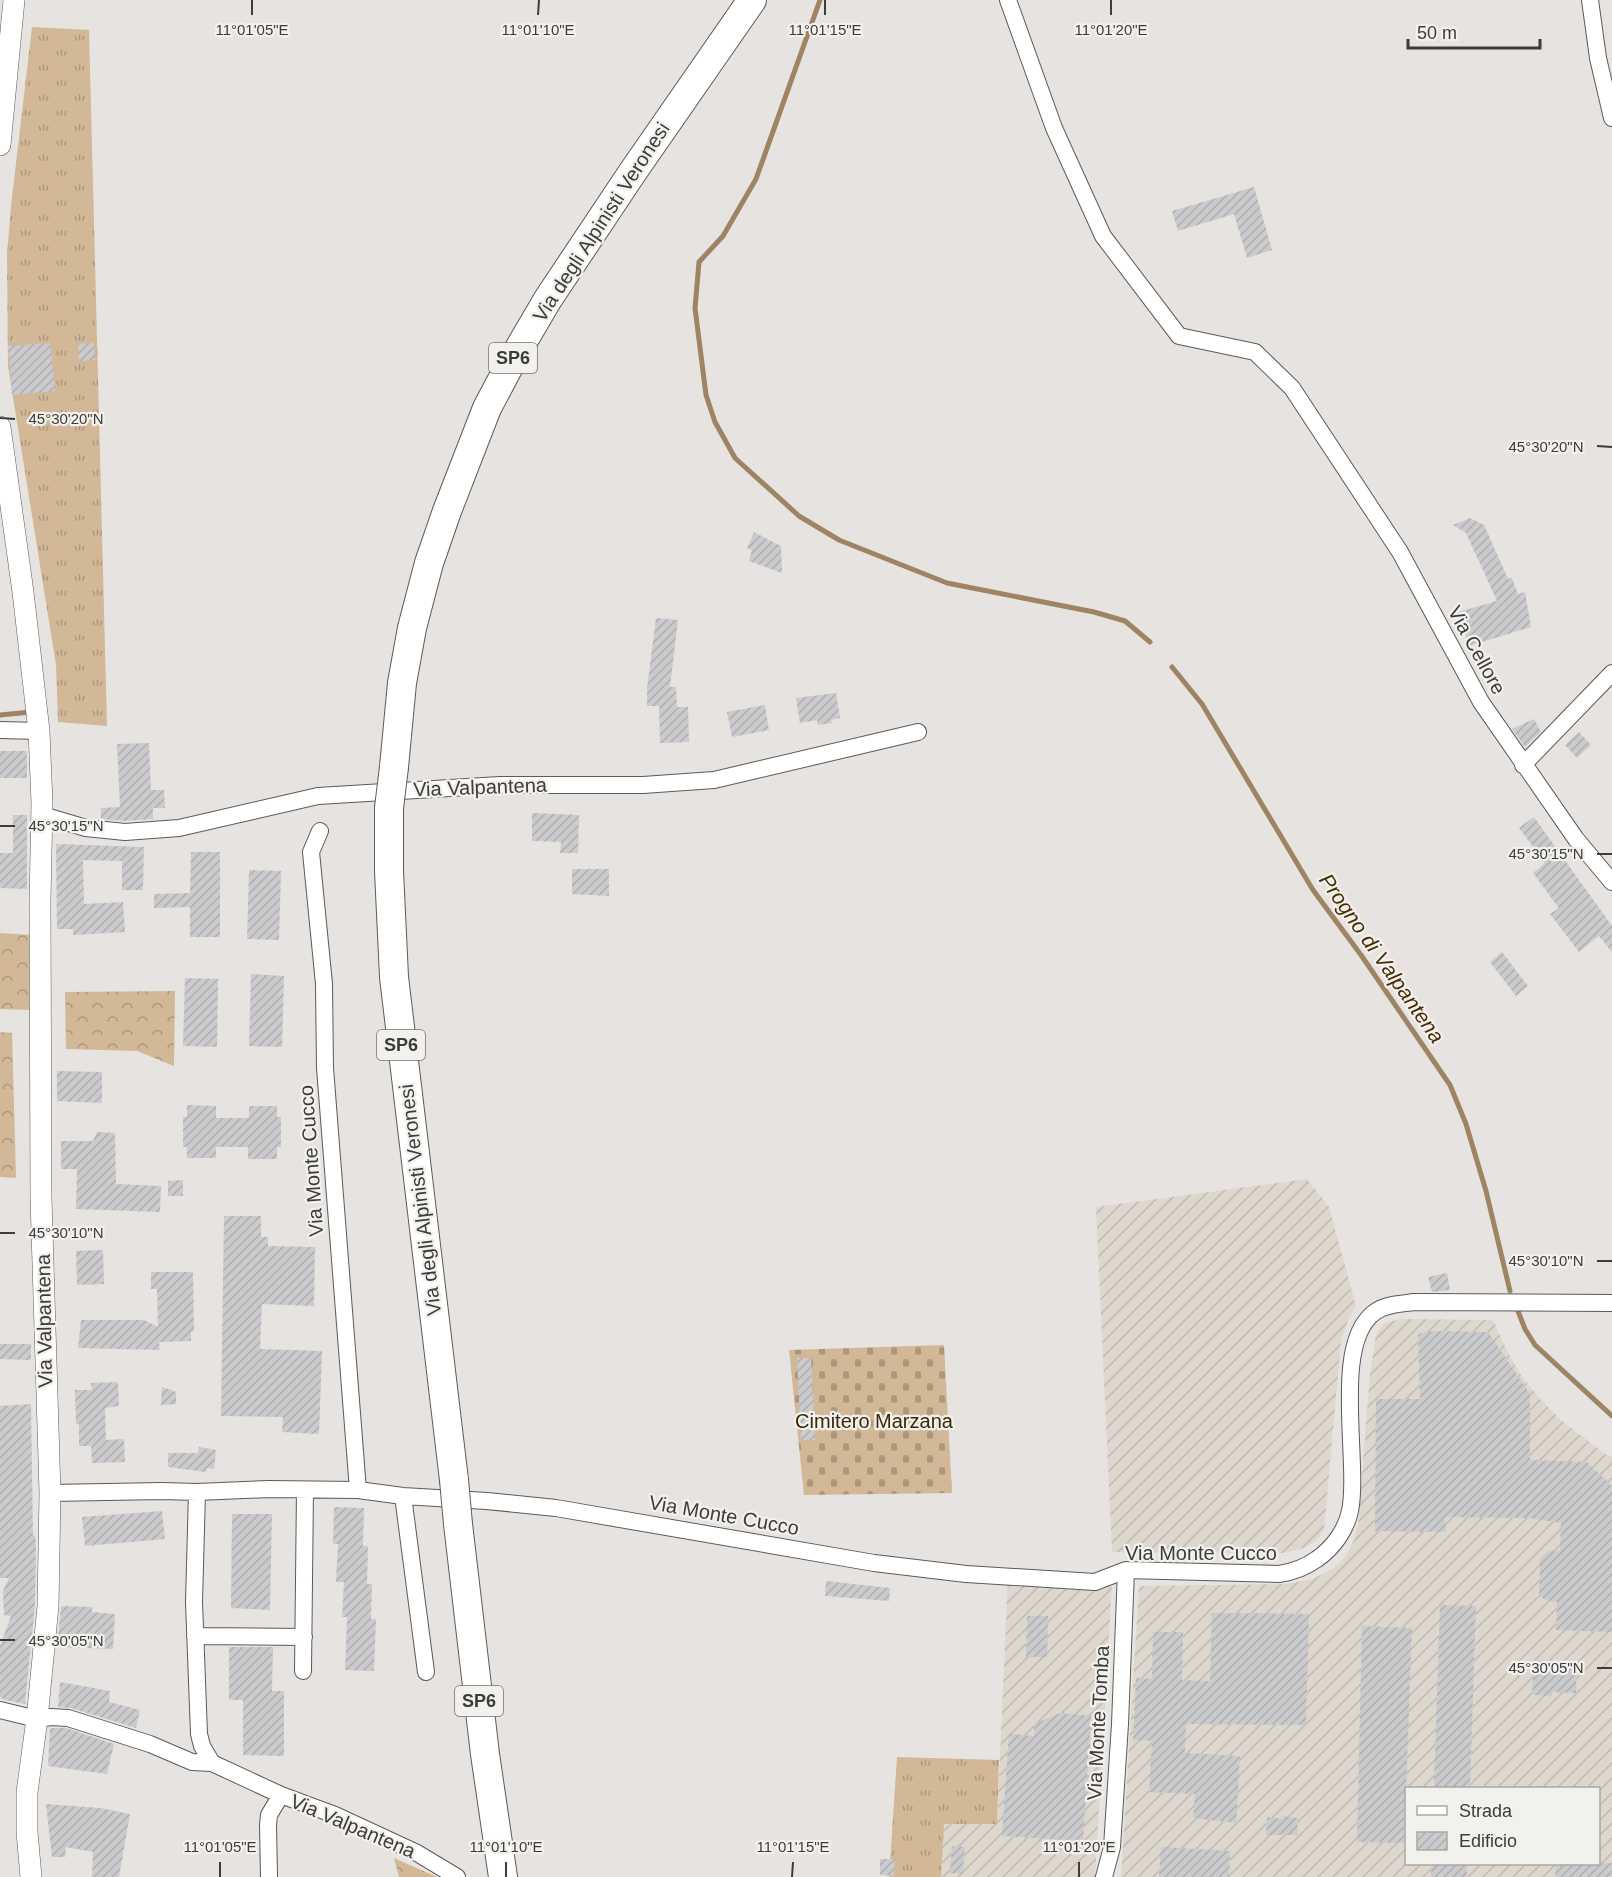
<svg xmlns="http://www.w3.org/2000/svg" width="1612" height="1877" viewBox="0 0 1612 1877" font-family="Arial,sans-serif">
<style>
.industrial{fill:url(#industrial-furrows);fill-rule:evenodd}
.grass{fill:url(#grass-tufts)}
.forest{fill:url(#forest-crowns)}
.cemetery{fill:url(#cemetery-stones)}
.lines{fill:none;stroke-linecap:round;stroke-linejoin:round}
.stream{stroke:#9e8463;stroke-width:5}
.building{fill:url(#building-hatch)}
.minor-casing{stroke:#5c5a58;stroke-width:18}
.tertiary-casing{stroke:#5c5a58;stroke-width:22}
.trunk-casing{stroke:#5c5a58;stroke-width:30}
.minor{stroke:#fff;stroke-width:16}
.tertiary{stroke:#fff;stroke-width:21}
.trunk{stroke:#fff;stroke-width:28}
.trunk-bridge-casing{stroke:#5c5a58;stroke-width:30;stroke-linecap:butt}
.trunk-bridge{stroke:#fff;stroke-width:28}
.ticks{fill:none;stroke:#3d3c3a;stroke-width:2}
.labels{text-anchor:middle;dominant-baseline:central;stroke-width:4.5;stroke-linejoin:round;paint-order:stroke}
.shield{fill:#f3f1ee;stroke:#747270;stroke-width:1.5}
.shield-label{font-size:18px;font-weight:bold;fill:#3d3c3a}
.street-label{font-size:20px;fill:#3d3c3a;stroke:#f3f1ee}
.park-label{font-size:20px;fill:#3b2709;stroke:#f3f1ee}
.water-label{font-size:21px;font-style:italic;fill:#482c00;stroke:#f3f1ee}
.ticks-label{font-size:15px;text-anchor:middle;fill:#3d3c3a;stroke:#f3f1ee;stroke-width:4.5;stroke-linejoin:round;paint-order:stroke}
</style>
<defs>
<pattern id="industrial-furrows" width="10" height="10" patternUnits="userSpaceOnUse" patternTransform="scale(1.5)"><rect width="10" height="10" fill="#ded7ce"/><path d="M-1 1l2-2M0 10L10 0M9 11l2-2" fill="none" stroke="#bfb9b2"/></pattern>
<pattern id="grass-tufts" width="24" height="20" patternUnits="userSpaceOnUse" patternTransform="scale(1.5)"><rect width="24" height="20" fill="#d2b897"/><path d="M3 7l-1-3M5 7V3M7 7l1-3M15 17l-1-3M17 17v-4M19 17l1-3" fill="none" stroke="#ac977c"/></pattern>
<pattern id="forest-crowns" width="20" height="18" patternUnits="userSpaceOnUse" patternTransform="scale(1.5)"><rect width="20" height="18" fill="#d2b897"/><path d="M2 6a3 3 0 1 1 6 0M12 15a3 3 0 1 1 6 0" fill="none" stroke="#ac977c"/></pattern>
<pattern id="cemetery-stones" width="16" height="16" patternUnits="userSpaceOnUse" patternTransform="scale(1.5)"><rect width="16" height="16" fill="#d2b897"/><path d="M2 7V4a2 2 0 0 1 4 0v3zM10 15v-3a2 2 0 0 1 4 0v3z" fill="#ac977c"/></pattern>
<pattern id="building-hatch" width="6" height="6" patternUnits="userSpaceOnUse" patternTransform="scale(1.5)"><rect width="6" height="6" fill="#cbcacd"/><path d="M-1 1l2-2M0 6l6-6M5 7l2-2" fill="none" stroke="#afaeb1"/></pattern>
</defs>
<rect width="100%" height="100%" fill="#e6e3e1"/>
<path class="industrial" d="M1307 1179 1329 1207 1356 1306 1347 1323 1341 1341 1324 1530 1315 1542 1303 1548 1283 1553 1112 1552 1096 1207Z
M1401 1319 1493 1320 1508 1353 1522 1377 1540 1399 1562 1421 1605 1454 1612 1457V1877H1121L1139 1586 1287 1584 1312 1579 1333 1569 1346 1556 1354 1540 1358 1524 1370 1374 1376 1335 1384 1323ZM1406 1788H1598V1864H1406Z
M1008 1575 1112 1584 1095 1877H941L943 1824H997Z"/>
<path class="grass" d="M32 27 89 30 107 726 58 722 56 665 8 366 7 255 11 206Z
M897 1757 999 1760 997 1824H944L941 1877H889Z"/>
<path class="forest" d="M0 933 31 935 29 1010 0 1009Z
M175 991 174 1066 137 1051 66 1049 65 992Z
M0 1032 12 1033 16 1178 0 1177Z
M394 1858 437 1877H399Z"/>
<path class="cemetery" d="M944 1345 952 1493 804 1495 789 1350Z"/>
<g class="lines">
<path class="stream" d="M820 0 756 179 723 236 699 262 695 308 706 395 715 422 735 458 799 516 839 540 947 583 1094 612 1125 621 1150 642
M1172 667 1202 704 1313 890 1361 955 1450 1085 1466 1124 1486 1191 1510 1291
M0 715 31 712
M1518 1311 1525 1329 1535 1345 1612 1416"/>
</g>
<path class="building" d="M1254 187 1272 250 1247 258 1234 214 1178 231 1172 211Z
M50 343 55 391 12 395 8 346Z
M94 343 95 360 79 361 78 344Z
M1470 518 1484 525 1508 579 1512 578 1518 594 1525 592 1531 627 1469 646 1458 612 1497 601 1466 533 1453 525Z
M754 532 781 546 782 573 749 561 752 550 747 548Z
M656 618 678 620 670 687H676L677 707H688L689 742 660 743 659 706H647V688Z
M836 693 840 718 831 720 832 723 818 725 817 720 800 723 796 698Z
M765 705 769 730 732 737 727 712Z
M1534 719 1541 732 1525 747 1512 729Z
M1579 732 1591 745 1577 758 1565 745Z
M149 743 151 790H164L165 808H153V819L125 821 101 819V808L120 807 117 744Z
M0 751H27V778H0Z
M532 813 579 815 578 853H560L561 842 532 841Z
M13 815H27V889L0 888V853H13Z
M1534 817 1612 926V952L1599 936 1579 952 1550 914 1559 908 1533 873 1545 863 1519 828Z
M56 844 144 847 143 890H122V861L83 860 84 904 123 902 125 932 73 935V929H57Z
M191 852H220V937H190V907L154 908V894L190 893Z
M572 869H609V896L572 894Z
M249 870 281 871 279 940 247 939Z
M1502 952 1528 986 1516 996 1490 962Z
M251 974 284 976 282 1047 249 1046Z
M185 978 218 979 217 1047 183 1046Z
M57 1071 102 1072V1103L57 1101Z
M187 1105 216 1106V1118H246L249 1117V1106H277V1117H281V1147H277V1159H248V1147H216V1158H187V1147H183V1117H187Z
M97 1132 115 1133 116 1184 161 1186 160 1212 76 1209 77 1169H61V1141H93Z
M183 1180V1196H168V1181Z
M224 1216H261V1237H268V1246L315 1247 314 1306 262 1304 260 1349 322 1351 319 1434 282 1432 283 1417 221 1416Z
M103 1250 104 1284 77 1285 76 1251Z
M151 1272H193L194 1331 191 1332V1341L159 1342 160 1350 78 1348 81 1320H144L158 1327 157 1289H151Z
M1447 1273 1450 1290 1432 1292 1428 1277Z
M1433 1331 1488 1332 1530 1394V1460L1587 1462 1612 1486V1632L1556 1630 1557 1602 1545 1600 1539 1595 1540 1559 1548 1551H1560L1561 1523 1530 1518 1445 1517 1446 1532 1375 1531 1376 1399H1420L1418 1334Z
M0 1344H31V1360L0 1359Z
M797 1358H811L815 1440H801Z
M118 1382 119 1406 105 1408 106 1440 124 1439 125 1462 92 1463 91 1446H79V1424H76L75 1390H92L91 1383Z
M162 1387 176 1392V1404L161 1405Z
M31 1404 33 1535H35L36 1546 35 1605 25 1704 5 1700 0 1697V1646L11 1616 4 1615 3 1591 9 1578H0V1406Z
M199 1447 216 1450 214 1469 207 1468 206 1472 168 1467V1453H198Z
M334 1507 364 1508 363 1546H368L367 1584H372L371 1619H376L374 1671 345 1670 347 1617H342L344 1582H336L338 1544H333Z
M162 1511 165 1539 85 1546 82 1517Z
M232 1514H272L270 1610 231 1608Z
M826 1581 890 1588 889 1601 825 1596Z
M1440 1605 1476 1606 1470 1788H1434Z
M61 1606 92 1607V1612L115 1614 113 1649 57 1647Z
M1212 1613 1309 1614 1306 1725 1186 1724 1185 1753 1240 1756 1236 1823 1193 1818 1195 1794 1149 1792 1152 1741 1133 1740 1136 1678 1152 1679 1153 1632H1183L1182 1680 1210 1681Z
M1027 1616H1048L1047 1657H1026Z
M1362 1626 1412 1628 1404 1843 1357 1842Z
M229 1647H273L272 1691H284V1756L243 1755V1700H229Z
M1535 1660 1577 1662 1576 1693 1552 1692V1696L1532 1695 1533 1671H1535Z
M60 1682 110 1691 109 1702 140 1710 136 1728 71 1708 58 1707Z
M1060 1713 1091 1716 1083 1841 1002 1836 1009 1734 1034 1736V1724Z
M50 1728H66L114 1744 107 1774 48 1766Z
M46 1804 100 1808 130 1814 119 1877H92L93 1852 66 1847 65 1857H52Z
M1283 1816 1298 1818 1297 1835H1266L1267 1817 1283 1819Z
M952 1846 965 1847 963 1874 950 1873Z
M1161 1847 1230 1851 1229 1877H1159Z
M880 1859H895L894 1876 880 1875Z
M1431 1863H1467V1877H1431Z
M1556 1863H1612V1877H1555Z"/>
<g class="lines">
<defs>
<path id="minor" d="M1008 0 1054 128 1103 236 1179 336 1255 352 1292 388 1400 552 1481 702 1576 839 1612 882
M1590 0 1598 58 1612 118
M0 730 39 731
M1523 765 1612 673
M42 815 86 828 125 832 179 828 318 796 500 785H643L714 780 918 732
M320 831 311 852 324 984 325 1068 358 1490
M197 1492 194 1602 199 1734 202 1746 212 1763
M50 1493 162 1491 197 1492 269 1489 358 1490 403 1496 487 1501 556 1508 874 1563 966 1574 1095 1582 1126 1570 1279 1574C1293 1572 1306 1567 1317 1559 1333 1548 1346 1530 1350 1511 1360 1461 1331 1343 1375 1312 1385 1304 1402 1304 1414 1302L1612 1303
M403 1496 426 1672
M195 1636 304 1637
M303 1671 305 1490
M0 1710 37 1719 51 1717 68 1718 150 1744 192 1762 212 1763 281 1795 335 1815 417 1853 457 1877
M269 1877 268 1825 269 1815 281 1795
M1104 1877 1112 1847 1120 1724 1126 1570"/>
<path id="tertiary" d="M0 145 14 0
M0 427 23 592 39 731 42 803 40 902 41 1198 50 1493 48 1606 37 1719 27 1792V1832L31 1877"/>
<path id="trunk" d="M394 767 402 683 412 628 429 563 447 511 487 408 514 357 548 299 632 173 752 0
M389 808V871L394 977 454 1480
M458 1524 485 1754 503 1877"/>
</defs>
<use href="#minor" class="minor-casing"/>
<use href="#tertiary" class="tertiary-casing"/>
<use href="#trunk" class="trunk-casing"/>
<use href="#minor" class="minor"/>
<use href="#tertiary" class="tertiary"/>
<use href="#trunk" class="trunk"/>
<defs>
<path id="trunk-bridge" d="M389 808 394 767
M454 1480 458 1524"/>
</defs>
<use href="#trunk-bridge" class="trunk-bridge-casing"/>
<use href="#trunk-bridge" class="trunk-bridge"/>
</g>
<path class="ticks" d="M252 15V0M538 15 539 0M825 15V0M1111 15V0M0 418 15 419M1597 446 1612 447M0 826H15M1597 854H1612M0 1233H15M1597 1261H1612M0 1640H15M1597 1668H1612M220 1877V1862M506 1877V1862M792 1877 793 1862M1079 1877V1862"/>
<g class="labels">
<g class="shield">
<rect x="489" y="343" width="48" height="30" rx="4.5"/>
<rect x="377" y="1030" width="48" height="30" rx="4.5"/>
<rect x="455" y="1686" width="48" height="30" rx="4.5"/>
</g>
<g class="shield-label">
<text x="513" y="358">SP6</text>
<text x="401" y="1045">SP6</text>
<text x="479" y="1701">SP6</text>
</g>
<g class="street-label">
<text transform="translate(601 222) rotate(-57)">Via degli Alpinisti Veronesi</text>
<text transform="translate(1477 650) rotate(61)">Via Cellore</text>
<text transform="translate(480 787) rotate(-2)">Via Valpantena</text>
<text transform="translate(311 1161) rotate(-94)">Via Monte Cucco</text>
<text transform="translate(420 1200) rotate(-97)">Via degli Alpinisti Veronesi</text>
<text transform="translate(44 1321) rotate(-91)">Via Valpantena</text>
<text transform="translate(724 1515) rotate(10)">Via Monte Cucco</text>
<text x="1201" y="1553">Via Monte Cucco</text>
<text transform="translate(1098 1723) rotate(-87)">Via Monte Tomba</text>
<text transform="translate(353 1826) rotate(23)">Via Valpantena</text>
</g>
<g class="park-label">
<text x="874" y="1421">Cimitero Marzana</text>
</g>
<g class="water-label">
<text transform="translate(1382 958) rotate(55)">Progno di Valpantena</text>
</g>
</g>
<g class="ticks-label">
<text x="252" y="35">11°01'05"E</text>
<text x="538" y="35">11°01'10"E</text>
<text x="825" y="35">11°01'15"E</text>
<text x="1111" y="35">11°01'20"E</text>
<text x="66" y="424">45°30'20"N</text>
<text x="1546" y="452">45°30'20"N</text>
<text x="66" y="831">45°30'15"N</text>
<text x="1546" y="859">45°30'15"N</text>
<text x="66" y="1238">45°30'10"N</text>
<text x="1546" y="1266">45°30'10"N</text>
<text x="66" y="1646">45°30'05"N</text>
<text x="1546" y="1673">45°30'05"N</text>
<text x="220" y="1852">11°01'05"E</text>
<text x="506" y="1852">11°01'10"E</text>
<text x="793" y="1852">11°01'15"E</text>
<text x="1079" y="1852">11°01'20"E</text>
</g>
<rect x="1405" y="1787" width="195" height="78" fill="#f3f1ee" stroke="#aaa9a6" stroke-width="1.5"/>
<rect x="1417" y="1806" width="30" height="9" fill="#ffffff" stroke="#aaa9a6" stroke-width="1.5"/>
<text x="1459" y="1817" font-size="18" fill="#3d3c3a">Strada</text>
<rect x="1417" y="1832" width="30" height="18" fill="url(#building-hatch)" stroke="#aaa9a6" stroke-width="1.5"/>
<text x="1459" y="1847" font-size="18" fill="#3d3c3a">Edificio</text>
<path d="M1408 39v9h132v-9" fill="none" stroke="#3d3c3a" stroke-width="3"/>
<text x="1417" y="39" font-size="18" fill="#3d3c3a" stroke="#f3f1ee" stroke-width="4.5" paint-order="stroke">50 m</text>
</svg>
